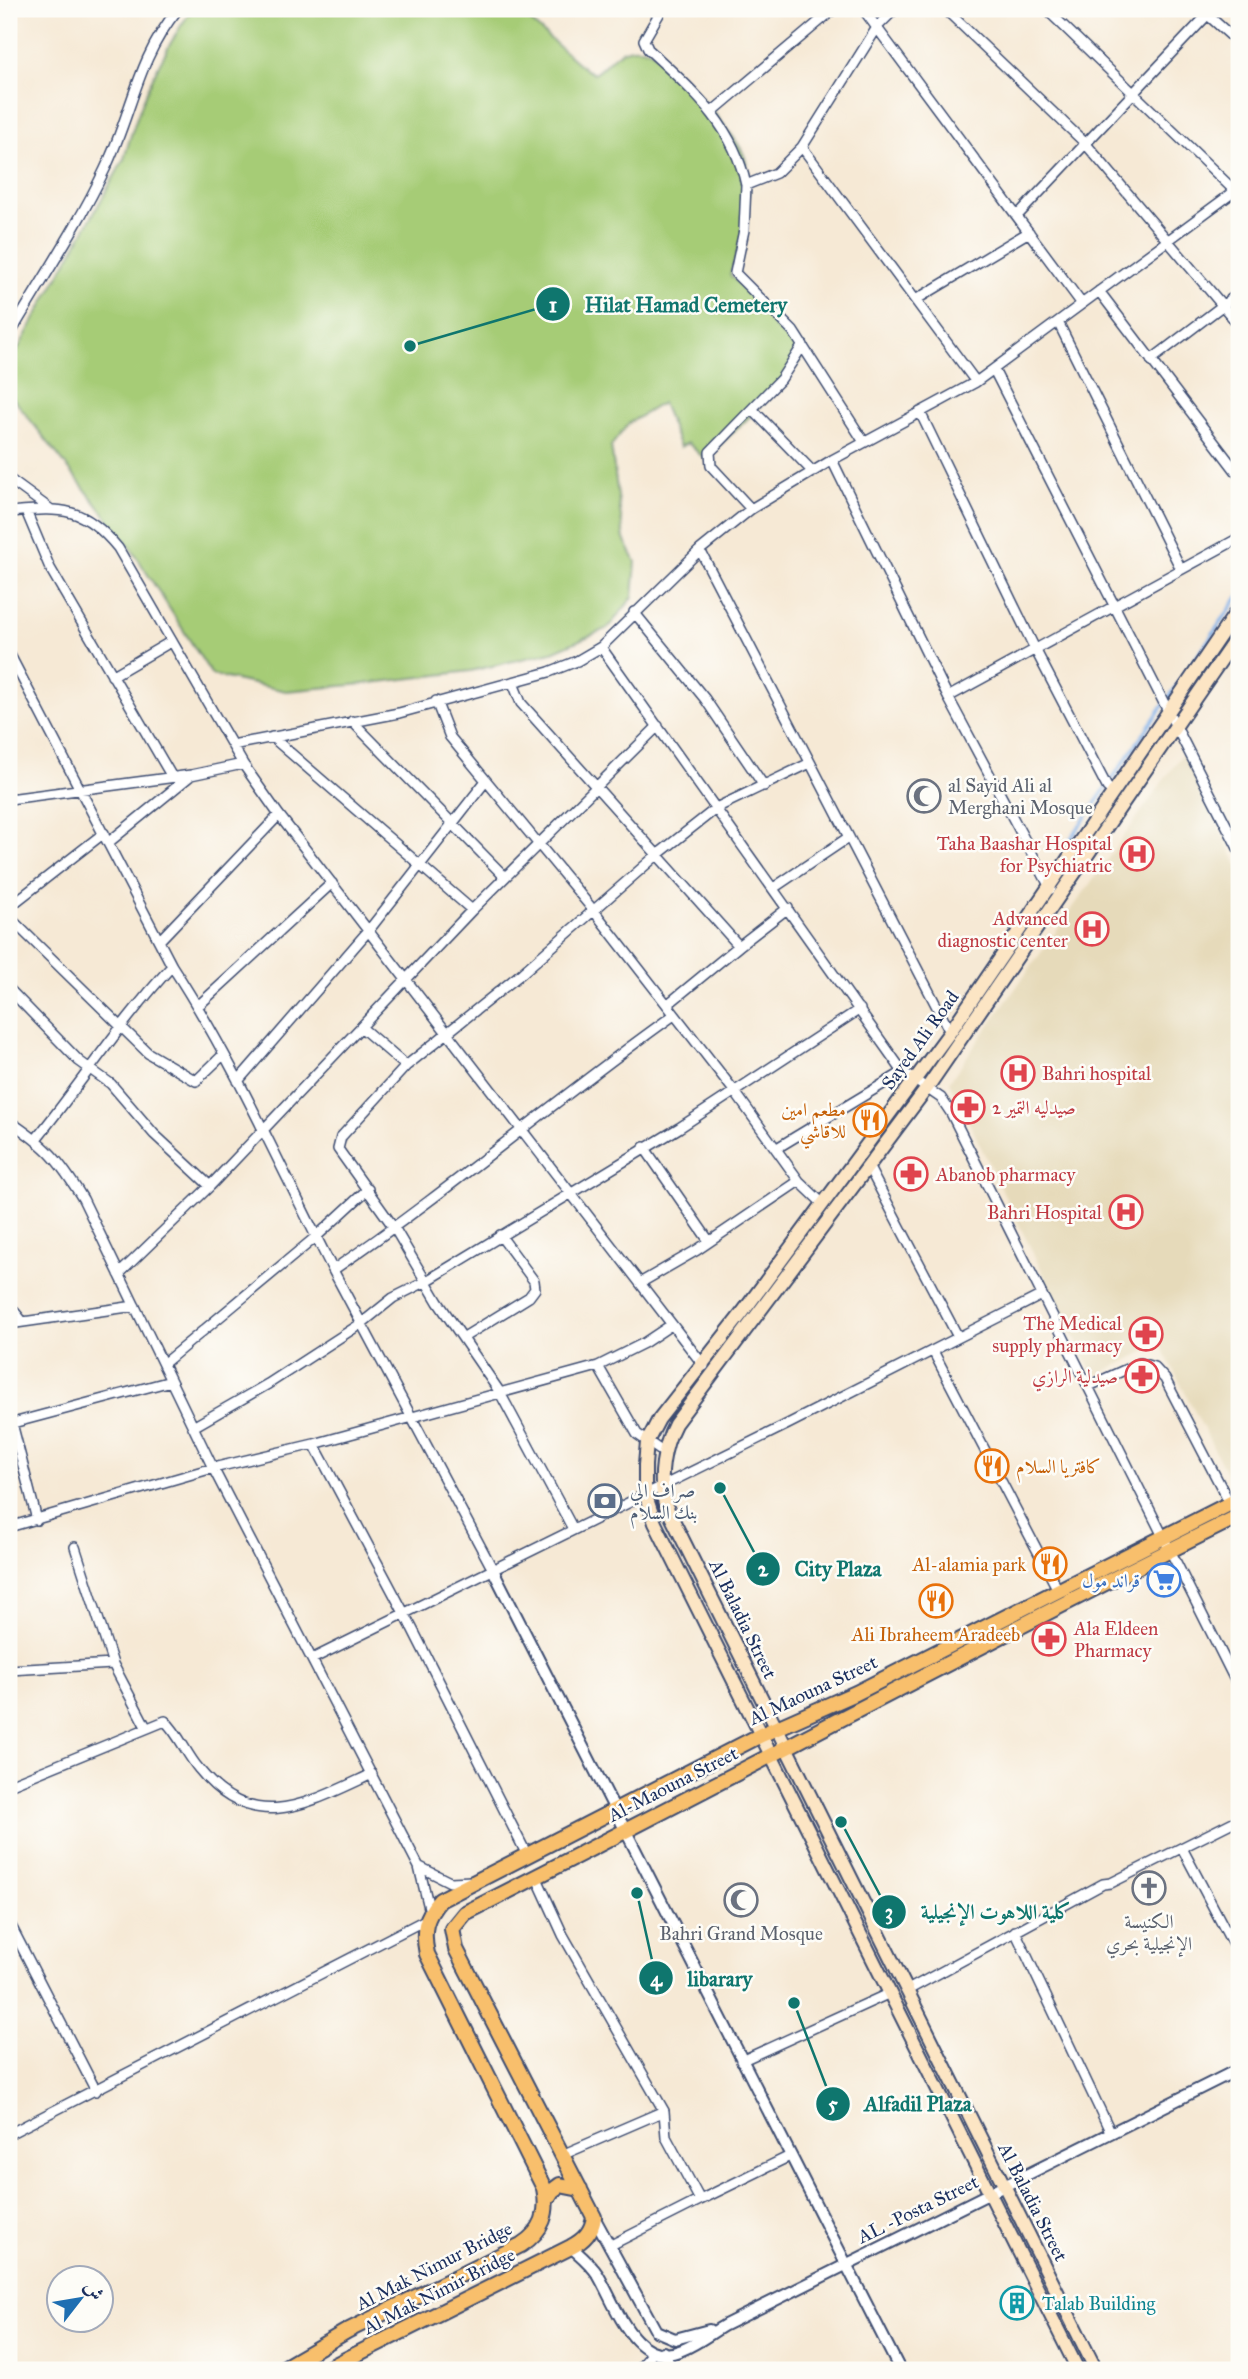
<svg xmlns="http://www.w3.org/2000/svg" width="1248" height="2379" viewBox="0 0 1248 2379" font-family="'IM FELL Great Primer',Amiri,serif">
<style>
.built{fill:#e6daba}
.green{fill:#a6cc76;stroke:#607e6a;stroke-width:2}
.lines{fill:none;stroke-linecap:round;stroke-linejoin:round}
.stream{stroke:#7cafe8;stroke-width:3.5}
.minor-casing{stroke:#3c4b70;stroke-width:12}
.tertiary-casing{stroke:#3c4b70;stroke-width:14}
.secondary-casing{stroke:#3c4b70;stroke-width:16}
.trunk-casing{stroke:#3c4b70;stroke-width:18}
.minor{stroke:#fff;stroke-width:9}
.tertiary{stroke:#fff;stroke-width:10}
.secondary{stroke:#fce5c4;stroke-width:12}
.trunk{stroke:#f8bf6c;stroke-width:14}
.labels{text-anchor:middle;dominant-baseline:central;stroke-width:5;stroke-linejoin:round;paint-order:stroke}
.worship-label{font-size:19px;fill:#5b616d;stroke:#fdfcf7}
.health-label{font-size:19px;fill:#be3a42;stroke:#fdfcf7;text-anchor:end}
.street-label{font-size:19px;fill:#1b2f5e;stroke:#fdfcf7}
.food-label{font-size:19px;fill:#c56008;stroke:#fdfcf7;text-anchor:end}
.service-label{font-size:19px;fill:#4e5e75;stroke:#fdfcf7;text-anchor:start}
.shop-label{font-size:19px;fill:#366cbe;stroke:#fdfcf7;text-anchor:end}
.culture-label{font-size:19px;fill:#0d838f;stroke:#fdfcf7;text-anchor:start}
.leader{fill:none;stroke:#0f766e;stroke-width:2.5}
.callout-dot{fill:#0f766e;stroke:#fdfcf7;stroke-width:2.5}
.mark-label{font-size:21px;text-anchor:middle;font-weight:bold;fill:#fff}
.callout-label{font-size:21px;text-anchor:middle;font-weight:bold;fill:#0f766e;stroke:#fdfcf7;stroke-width:5;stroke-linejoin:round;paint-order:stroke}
</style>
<rect width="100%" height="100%" fill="#fdfcf7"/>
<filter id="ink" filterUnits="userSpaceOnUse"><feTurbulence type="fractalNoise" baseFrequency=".0143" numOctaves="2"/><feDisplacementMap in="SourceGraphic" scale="14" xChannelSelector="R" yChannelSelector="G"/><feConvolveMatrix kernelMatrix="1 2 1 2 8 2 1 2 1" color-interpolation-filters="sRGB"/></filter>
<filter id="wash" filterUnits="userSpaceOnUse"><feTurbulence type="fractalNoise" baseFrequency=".00686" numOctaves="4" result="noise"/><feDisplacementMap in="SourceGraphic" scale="28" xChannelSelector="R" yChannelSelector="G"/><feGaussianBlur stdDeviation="1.57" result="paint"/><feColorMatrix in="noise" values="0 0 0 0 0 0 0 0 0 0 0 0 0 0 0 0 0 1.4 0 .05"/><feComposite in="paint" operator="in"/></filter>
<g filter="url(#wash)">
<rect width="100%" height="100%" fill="#f6e9d5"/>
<path class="built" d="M1183 753 1239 868V1478L1231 1482 1160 1344 1094 1377 949 1082Z"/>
<path class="green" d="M192 9H516L586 70 594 74C607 66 613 52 628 49 635 47 643 48 649 50 669 59 739 137 745 158 755 194 741 242 730 275L798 341 801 359 765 402 705 459 688 443 680 447 662 403 629 423 611 446 624 539 636 562 633 597 608 628 552 652 471 671 363 684 286 691 212 675 129 545 9 393V365L124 159C140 101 158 59 192 9Z"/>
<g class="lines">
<path class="stream" d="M1063 850 1239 596"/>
</g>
</g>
<g filter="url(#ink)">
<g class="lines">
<defs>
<path id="minor" d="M662 9 644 40 648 49C692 90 733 124 746 185
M863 9 1082 304
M945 9 1085 143 1239 325
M1046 9 1239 195
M1201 9 1239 43
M713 111 834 9
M802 147 976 382
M1017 216 1213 9
M1099 291 1239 475
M917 299 1029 232
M1058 322 1181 569
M9 336C41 281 78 226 105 169 133 111 136 61 178 9
M1151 360 1239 293
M994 370 1239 850
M752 409 813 472
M920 412 1035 649 1107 787 1114 793
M864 442 793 331 735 273 744 230 746 185 776 173 802 147 878 26 895 9
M832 460 948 697 1051 889
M9 479 50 509
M751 509 711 466 710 452 781 379 803 345
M26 511 50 568 172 777
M9 512C61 508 83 505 118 548L243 764 279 815 704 1366
M700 550 950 1032
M634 612 705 699 764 786
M601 647 903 1072 941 1098 951 1113 1239 1688
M1229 649 1239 669
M9 653 172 966C235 1063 281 1169 334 1272 386 1371 440 1469 492 1568
M112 676 172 641
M513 683 521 703 739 946 788 908
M948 697 1239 538
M436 701 450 737 594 911 735 1092 799 1181 822 1203
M352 721 505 877
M272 737 472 910
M232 745 399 713 549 672 577 661 601 647 700 550 751 509 832 460 976 382 1235 191
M9 799 191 775 243 764
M109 842 190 776
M775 887 849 837
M9 907 104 833
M9 917 148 1053 196 1081 224 1054
M159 941 279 815
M9 989 79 1061 111 1084 154 1134 210 1186
M667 1005 739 946
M198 1006 332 883
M362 1028 406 1066
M238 1081 369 930 485 782
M9 1121C48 1147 59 1160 83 1199L213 1468 419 1867 430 1912
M36 1139C82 1082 122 1020 172 966
M644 1147 709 1241
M777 1148 903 1072
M868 1166 958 1337
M333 1270C451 1190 558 1097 674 1015
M119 1274 210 1186 472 910 658 726
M640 1283 697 1250 799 1181
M9 1305 23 1322
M9 1324 135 1306
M464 1337 529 1297 535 1289 534 1281 500 1235
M933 1351 1058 1590
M163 1364 317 1236 368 1189
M598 1366 637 1434 664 1453
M1089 1386 1140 1363 1154 1367 1165 1379 1230 1504
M12 1423 37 1520
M9 1424 171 1381
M193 1427 268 1384 362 1323 393 1298 425 1282 679 1128 860 1009
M314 1444 412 1628 527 1855
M9 1527 213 1468 314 1444 598 1366 644 1343 671 1325
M573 1529 499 1391 438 1302 395 1229 338 1149 341 1137 406 1066 522 973 657 855 718 807 808 764
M75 1547 113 1664 146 1727
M312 1659 788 1424 1042 1295
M9 1670 113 1664
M9 1785 165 1721C179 1734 186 1754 199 1769 253 1836 307 1804 372 1774
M1182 1848 1239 1956
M420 1867 450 1882 472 1881
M536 1876 563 1935 664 2111 666 2137 700 2200 790 2156
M9 1922 96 2091
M1015 1931 1111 2133
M906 1991 1103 1884 1111 1883 1239 1819
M741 2061 890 1993
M9 2134 427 1919
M562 2155 664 2111
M609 2246 700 2200
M638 2370 654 2352"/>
<path id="tertiary" d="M492 1568 900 2370
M594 2217 656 2331 675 2339 709 2330
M571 2247C581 2256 591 2264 598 2275 616 2305 635 2370 682 2350 697 2344 711 2333 725 2325L1239 2069
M663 2352 672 2370"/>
<path id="secondary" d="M1078 2370 655 1523 645 1493V1465L647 1442 659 1419 743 1312 950 1032 1239 608
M1096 2370 665 1504C658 1479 663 1447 675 1424L927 1088 1239 634"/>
<path id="trunk" d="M547 2199 552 2191 560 2185 580 2189
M280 2370 347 2331 521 2245C543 2231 549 2213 544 2188L427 1954C422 1931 425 1917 440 1900L761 1735 856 1693 1239 1499
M325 2370 571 2247C584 2240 592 2232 594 2217L456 1949 452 1929 465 1913C724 1782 979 1644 1239 1516"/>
</defs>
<use href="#minor" class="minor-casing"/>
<use href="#tertiary" class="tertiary-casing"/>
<use href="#secondary" class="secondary-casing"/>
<use href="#trunk" class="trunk-casing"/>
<use href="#minor" class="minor"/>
<use href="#tertiary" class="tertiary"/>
<use href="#secondary" class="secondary"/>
<use href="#trunk" class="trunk"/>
</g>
</g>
<defs>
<symbol id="mosque-ring" viewBox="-11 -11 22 22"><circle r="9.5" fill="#fdfcf7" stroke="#6b7280" stroke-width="1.5"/><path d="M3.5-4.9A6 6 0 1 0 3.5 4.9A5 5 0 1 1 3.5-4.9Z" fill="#6b7280"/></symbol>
<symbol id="hospital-ring" viewBox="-11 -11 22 22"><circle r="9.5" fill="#fdfcf7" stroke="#e0444e" stroke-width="1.5"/><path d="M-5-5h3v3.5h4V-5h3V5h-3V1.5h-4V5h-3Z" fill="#e0444e"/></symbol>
<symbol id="pharmacy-ring" viewBox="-11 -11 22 22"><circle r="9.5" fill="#fdfcf7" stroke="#e0444e" stroke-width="1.5"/><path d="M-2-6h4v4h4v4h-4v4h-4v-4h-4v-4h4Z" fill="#e0444e"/></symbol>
<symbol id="restaurant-ring" viewBox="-11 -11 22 22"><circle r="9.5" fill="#fdfcf7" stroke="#e8710a" stroke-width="1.5"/><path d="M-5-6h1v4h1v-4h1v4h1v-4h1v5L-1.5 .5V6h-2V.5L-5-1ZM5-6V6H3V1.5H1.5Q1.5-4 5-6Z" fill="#e8710a"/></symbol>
<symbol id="bank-ring" viewBox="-11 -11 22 22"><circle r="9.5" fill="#fdfcf7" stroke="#5c6f8a" stroke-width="1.5"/><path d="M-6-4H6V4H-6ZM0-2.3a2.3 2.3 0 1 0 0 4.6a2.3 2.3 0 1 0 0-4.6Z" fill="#5c6f8a"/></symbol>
<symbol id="supermarket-ring" viewBox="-11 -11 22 22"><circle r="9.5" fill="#fdfcf7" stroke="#3f7fe0" stroke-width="1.5"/><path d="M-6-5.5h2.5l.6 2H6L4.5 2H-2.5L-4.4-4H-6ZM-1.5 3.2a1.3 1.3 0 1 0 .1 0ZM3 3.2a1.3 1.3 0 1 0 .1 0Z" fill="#3f7fe0"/></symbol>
<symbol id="church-ring" viewBox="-11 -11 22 22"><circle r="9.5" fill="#fdfcf7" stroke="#6b7280" stroke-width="1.5"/><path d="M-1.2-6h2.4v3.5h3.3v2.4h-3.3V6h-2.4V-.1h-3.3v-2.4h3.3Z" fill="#6b7280"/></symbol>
<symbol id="building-ring" viewBox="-11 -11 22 22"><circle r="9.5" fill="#fdfcf7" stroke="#0f9aa8" stroke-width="1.5"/><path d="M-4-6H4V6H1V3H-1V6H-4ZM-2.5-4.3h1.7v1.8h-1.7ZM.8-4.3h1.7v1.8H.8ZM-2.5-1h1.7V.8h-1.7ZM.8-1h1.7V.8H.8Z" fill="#0f9aa8"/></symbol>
</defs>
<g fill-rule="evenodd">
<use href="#mosque-ring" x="905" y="777" width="38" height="38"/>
<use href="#hospital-ring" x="1118" y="835" width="38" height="38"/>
<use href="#hospital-ring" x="1073" y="910" width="38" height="38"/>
<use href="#hospital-ring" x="999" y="1054" width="38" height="38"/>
<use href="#pharmacy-ring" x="949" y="1088" width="38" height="38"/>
<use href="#restaurant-ring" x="851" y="1101" width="38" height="38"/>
<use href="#pharmacy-ring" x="892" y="1155" width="38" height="38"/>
<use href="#hospital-ring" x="1107" y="1193" width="38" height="38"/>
<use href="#pharmacy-ring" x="1127" y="1315" width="38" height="38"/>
<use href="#pharmacy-ring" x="1123" y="1357" width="38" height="38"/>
<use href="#restaurant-ring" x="973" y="1447" width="38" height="38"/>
<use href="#bank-ring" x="586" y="1482" width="38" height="38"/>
<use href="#restaurant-ring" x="1031" y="1545" width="38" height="38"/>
<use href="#supermarket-ring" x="1145" y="1561" width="38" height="38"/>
<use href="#restaurant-ring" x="917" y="1582" width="38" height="38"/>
<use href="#pharmacy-ring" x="1030" y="1620" width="38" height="38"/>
<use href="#church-ring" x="1130" y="1869" width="38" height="38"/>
<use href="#mosque-ring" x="722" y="1881" width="38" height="38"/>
<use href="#building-ring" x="998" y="2284" width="38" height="38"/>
</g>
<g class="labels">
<g class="worship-label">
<text x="948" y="785" text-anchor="start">al Sayid Ali al<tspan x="948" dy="22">Merghani Mosque</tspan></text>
<text x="1149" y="1921">الكنيسة<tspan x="1149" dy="22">الإنجيلية بحري</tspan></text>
<text x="741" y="1933">Bahri Grand Mosque</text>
</g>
<g class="health-label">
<text x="1112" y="843">Taha Baashar Hospital<tspan x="1112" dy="22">for Psychiatric</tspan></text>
<text x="1068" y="918">Advanced<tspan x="1068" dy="22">diagnostic center</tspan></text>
<text x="1042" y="1073" text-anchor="start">Bahri hospital</text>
<text x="992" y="1107" text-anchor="start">صيدليه التمير 2</text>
<text x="936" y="1174" text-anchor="start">Abanob pharmacy</text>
<text x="1102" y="1212">Bahri Hospital</text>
<text x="1122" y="1323">The Medical<tspan x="1122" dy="22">supply pharmacy</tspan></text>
<text x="1118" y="1376">صيدلية الرازي</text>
<text x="1074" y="1628" text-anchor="start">Ala Eldeen<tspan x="1074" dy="22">Pharmacy</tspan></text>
</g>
<g class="street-label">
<text transform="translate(920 1040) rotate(-54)">Sayed Ali Road</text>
<text transform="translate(743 1619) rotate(64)">Al Baladia Street</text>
<text transform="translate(813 1690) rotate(-25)">Al Maouna Street</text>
<text transform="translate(673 1784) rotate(-27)">Al-Maouna Street</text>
<text transform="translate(1033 2202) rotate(63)">Al Baladia Street</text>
<text transform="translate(918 2209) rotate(-26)">AL -Posta Street</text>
<text transform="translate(434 2266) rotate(-27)">Al Mak Nimur Bridge</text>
<text transform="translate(439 2291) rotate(-27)">Al Mak Nimir Bridge</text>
</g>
<g class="food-label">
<text x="846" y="1109">مطعم امين<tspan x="846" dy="22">للاقاشي</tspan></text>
<text x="1016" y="1466" text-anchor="start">كافتريا السلام</text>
<text x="1026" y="1564">Al-alamia park</text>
<text x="936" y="1634" text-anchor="middle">Ali Ibraheem Aradeeb</text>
</g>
<g class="service-label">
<text x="630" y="1490">صراف الي<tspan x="630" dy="22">بنك السلام</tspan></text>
</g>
<g class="shop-label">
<text x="1140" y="1580">قراند مول</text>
</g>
<g class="culture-label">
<text x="1042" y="2303">Talab Building</text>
</g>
</g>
<path class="leader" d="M410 346L553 304M720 1488L763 1569M841 1822L889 1912M637 1893L656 1978M794 2003L833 2104"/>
<g class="callout-dot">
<circle cx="410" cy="346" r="7"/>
<circle cx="720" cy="1488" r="7"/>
<circle cx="841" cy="1822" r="7"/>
<circle cx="637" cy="1893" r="7"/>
<circle cx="794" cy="2003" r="7"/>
<circle cx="553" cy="304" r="18"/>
<circle cx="763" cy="1569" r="18"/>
<circle cx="889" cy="1912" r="18"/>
<circle cx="656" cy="1978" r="18"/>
<circle cx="833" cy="2104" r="18"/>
</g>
<g class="mark-label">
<text x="553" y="312">1</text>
<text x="763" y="1576">2</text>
<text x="889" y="1919">3</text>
<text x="656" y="1986">4</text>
<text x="833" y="2111">5</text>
</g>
<g class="callout-label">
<text x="686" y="312">Hilat Hamad Cemetery</text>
<text x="838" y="1576">City Plaza</text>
<text x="996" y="1919">كلية اللاهوت الإنجيلية</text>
<text x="720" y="1986">libarary</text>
<text x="918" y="2111">Alfadil Plaza</text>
</g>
<rect width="1248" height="2379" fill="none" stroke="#fdfcf7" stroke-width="35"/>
<g transform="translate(80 2299) rotate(59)"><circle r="33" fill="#fdfcf7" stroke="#a3aaba" stroke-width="2"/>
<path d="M0-5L12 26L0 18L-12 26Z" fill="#1f6fb2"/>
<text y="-10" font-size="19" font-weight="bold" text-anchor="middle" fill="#1b2f5e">ش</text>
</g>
</svg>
